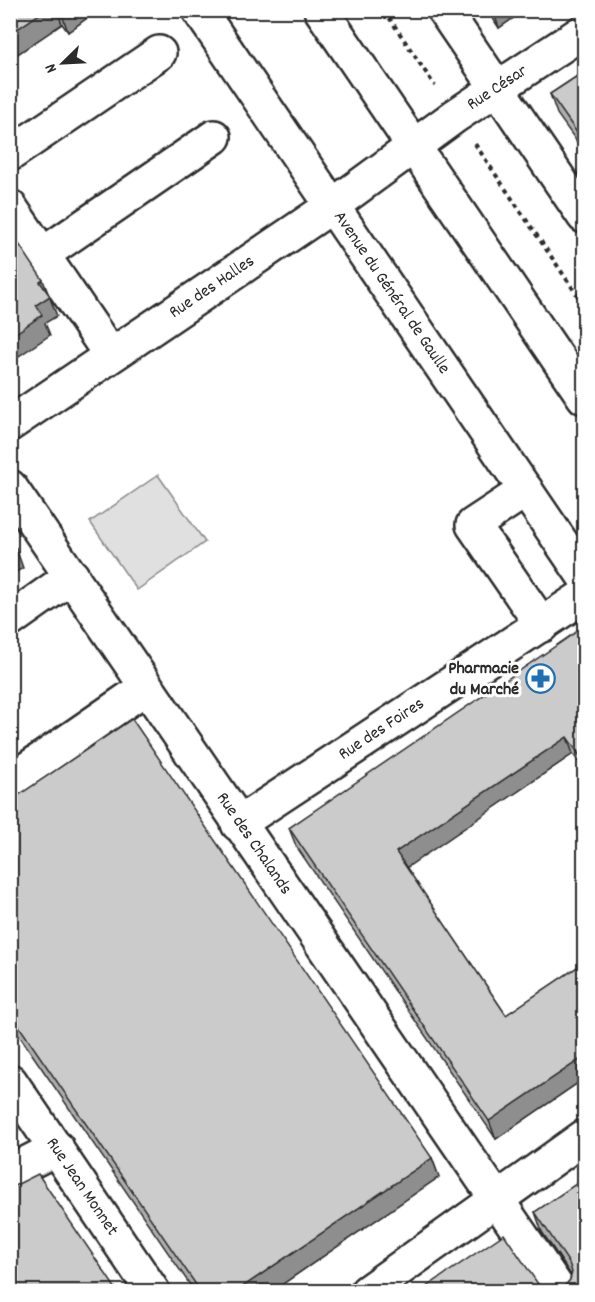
<svg xmlns="http://www.w3.org/2000/svg" width="595" height="1302" viewBox="0 0 595 1302" font-family="Dekko,sans-serif">
<style>
.green{fill:#e0e0e0;stroke:#868686;stroke-width:1.5}
.lines{fill:none;stroke-linecap:round;stroke-linejoin:round}
.minor-casing{stroke:#2b2b2b;stroke-width:38}
.major-casing{stroke:#2b2b2b;stroke-width:38}
.path{stroke:#2b2b2b;stroke-width:4;stroke-dasharray:4.5 4.5;stroke-linecap:butt}
.minor{stroke:#fff;stroke-width:33}
.major{stroke:#fff;stroke-width:33}
.wall{fill:#afafaf;stroke:#2b2b2b;stroke-width:1.5}
.shaded-wall{fill:#8e8e8e;stroke:#2b2b2b;stroke-width:1.5}
.building{fill:#cbcbcb;stroke:#2b2b2b;stroke-width:1.5}
.labels{text-anchor:middle;dominant-baseline:central;stroke-width:6;stroke-linejoin:round;paint-order:stroke}
.street-label{font-size:18px;fill:#2b2b2b;stroke:#fff}
.poi-label{font-size:18px;font-weight:bold;fill:#2b2b2b;stroke:#fff;text-anchor:end}
</style>
<rect width="100%" height="100%" fill="#fff"/>
<filter id="ink" filterUnits="userSpaceOnUse"><feTurbulence type="fractalNoise" baseFrequency=".0167" numOctaves="2"/><feDisplacementMap in="SourceGraphic" scale="12" xChannelSelector="R" yChannelSelector="G"/><feConvolveMatrix kernelMatrix="1 2 1 2 8 2 1 2 1" color-interpolation-filters="sRGB"/></filter>
<g filter="url(#ink)">
<path class="green" d="M158 475 205 542 137 590 90 522Z"/>
<g class="lines">
<defs>
<g id="minor">
<path id="s1" d="M199 10 584 576"/>
<path d="M444 10 584 216"/>
<path d="M10 154 159 53"/>
<path d="M10 207 110 354"/>
<path d="M42 255 214 137"/>
<path id="s2" d="M10 424 332 206 455 116 584 31"/>
<path id="s3" d="M10 487 560 1292"/>
<path d="M526 490 473 525 542 625"/>
<path d="M10 620 72 576"/>
<path d="M10 781 145 688"/>
<path id="s4" d="M238 824 584 596"/>
<path id="s5" d="M10 1081 153 1292"/>
<path d="M10 1172 57 1148"/>
<path d="M367 1292 584 1137"/>
</g>
<path id="major" d="M321 10 584 397"/>
</defs>
<use href="#minor" class="minor-casing"/>
<use href="#major" class="major-casing"/>
<path class="path" d="M384 10 435 86
M475 144 584 305"/>
<use href="#minor" class="minor"/>
<use href="#major" class="major"/>
</g>
<path class="wall" d="M10 10H98L68 32 62 24 10 59Z
M487 10H525L499 28Z
M585 71V153L557 114 550 94Z
M585 631V771L573 754 406 867 506 1015 585 962V1078L496 1139 296 846 289 828Z
M10 801 432 1158 439 1177 271 1292H195L10 1022Z
M585 1178V1292H419L538 1284 544 1289 554 1291 563 1288 570 1280 571 1275 542 1232 535 1212Z"/>
<path class="shaded-wall" d="M45 10H57L62 24 10 59V34Z
M63 10H98L68 32 61 12Z
M493 10H525L499 28Z
M43 280 57 316 45 323 50 335 10 362V337L36 305 40 282Z
M16 548 23 568 10 576V552Z
M567 737 573 754 403 870 396 852Z
M585 1056V1078L496 1139 489 1121Z
M432 1158 439 1177 271 1292H235Z
M585 1285V1292H576Z"/>
<path class="building" d="M10 10H45L10 34Z
M585 71V144L550 94Z
M13 235 43 280 40 282 50 296 36 305 42 315 10 337V237Z
M10 540 16 548 10 552Z
M582 628 585 631V763L567 737 396 852 506 1015 585 962V1056L489 1121 289 828Z
M132 719 432 1158 235 1292H201L10 1013V801Z
M38 1174 118 1292H10V1188Z
M585 1178V1285L576 1292H419L504 1234 538 1284 544 1289 554 1291 563 1288 570 1280 572 1272 569 1263 535 1212Z"/>
</g>
<defs>
<symbol id="pharmacy-ring" viewBox="-11 -11 22 22"><circle r="9.5" fill="#fff" stroke="#1f6fb2" stroke-width="1.5"/><path d="M-2-6h4v4h4v4h-4v4h-4v-4h-4v-4h4Z" fill="#1f6fb2"/></symbol>
</defs>
<g fill-rule="evenodd">
<use href="#pharmacy-ring" x="524" y="662" width="33" height="33"/>
</g>
<g class="labels">
<g class="street-label">
<text stroke="none"><textPath href="#s2" startOffset="592">Rue César</textPath></text>
<text stroke="none"><textPath href="#s2" startOffset="244">Rue des Halles</textPath></text>
<text stroke="none"><textPath href="#s1" startOffset="342">Avenue du Général de Gaulle</textPath></text>
<text stroke="none"><textPath href="#s4" startOffset="172">Rue des Foires</textPath></text>
<text stroke="none"><textPath href="#s3" startOffset="432">Rue des Chalands</textPath></text>
<text stroke="none"><textPath href="#s5" startOffset="128">Rue Jean Monnet</textPath></text>
</g>
<g class="poi-label">
<text x="519" y="669">Pharmacie<tspan x="519" dy="21">du Marché</tspan></text>
</g>
</g>
<rect width="595" height="1302" fill="none" stroke="#fff" stroke-width="36"/>
<rect x="18" y="18" width="559" height="1266" fill="none" stroke="#2b2b2b" stroke-width="2" filter="url(#ink)"/>
<g transform="translate(63 63) rotate(246)" stroke="#ffffff" stroke-width="4.5" paint-order="stroke">
<path d="M0-4.5L10 22L0 15L-10 22Z" fill="#2b2b2b"/>
<text y="-9" font-size="16" font-weight="bold" text-anchor="middle" fill="#2b2b2b">N</text>
</g>
</svg>
